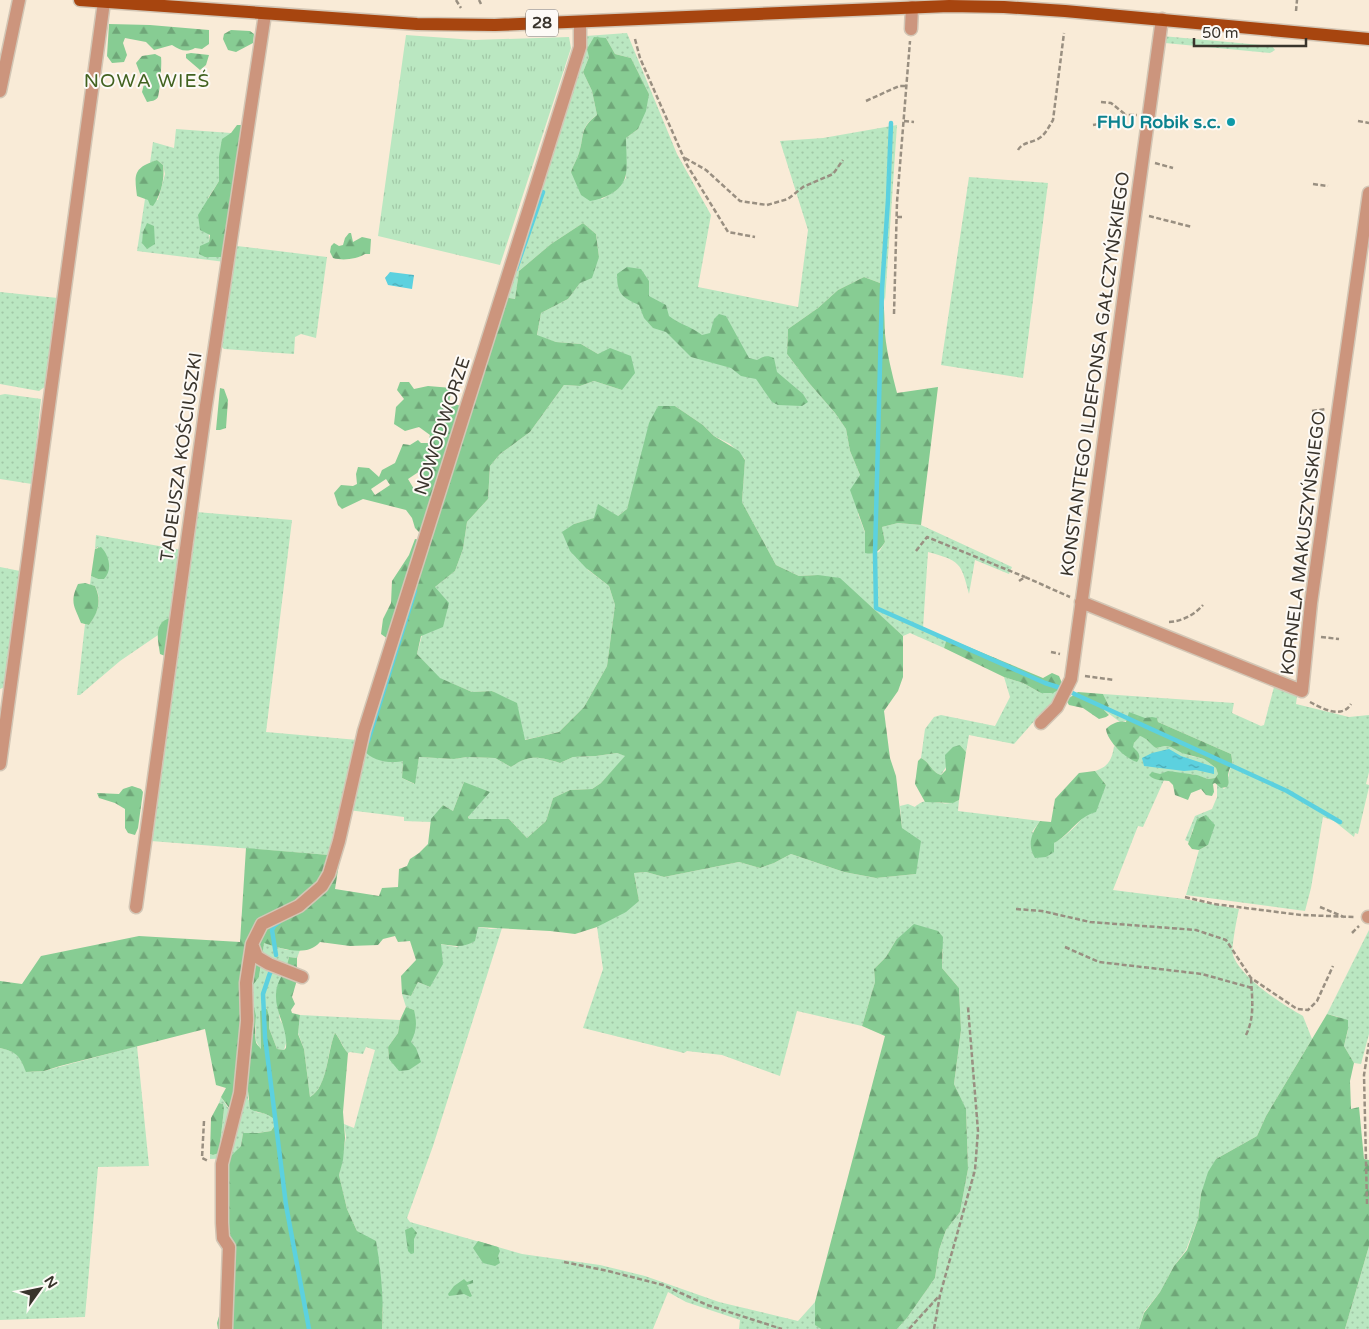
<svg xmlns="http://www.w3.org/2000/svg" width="1369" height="1329" viewBox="0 0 1369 1329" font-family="'Varela Round',sans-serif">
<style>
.grass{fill:url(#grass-dots);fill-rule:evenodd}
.forest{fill:url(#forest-firs);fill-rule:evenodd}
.park{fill:url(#park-tufts)}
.water{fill:url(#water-ripples)}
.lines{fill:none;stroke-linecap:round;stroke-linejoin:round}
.stream{stroke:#5cd1df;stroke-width:4.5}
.minor-casing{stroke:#d3c6b5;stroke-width:15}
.major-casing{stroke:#d3c6b5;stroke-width:15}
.path{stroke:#998f81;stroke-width:2.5;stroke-dasharray:5 2.5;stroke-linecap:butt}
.minor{stroke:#cc957d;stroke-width:12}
.major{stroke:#a7450f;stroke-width:12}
.culture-dot{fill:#0f9aa8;stroke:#fdfaf6;stroke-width:2}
.labels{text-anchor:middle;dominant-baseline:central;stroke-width:4;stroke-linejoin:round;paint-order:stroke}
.shield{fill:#fdfaf6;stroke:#746f69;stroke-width:1}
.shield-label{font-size:16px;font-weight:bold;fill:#39342c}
.culture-label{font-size:18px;font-weight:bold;fill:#0d838f;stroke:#fdfaf6;text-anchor:end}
.street-label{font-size:18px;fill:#39342c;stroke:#fdfaf6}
.neighbourhood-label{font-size:19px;letter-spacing:1px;fill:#426220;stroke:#fdfaf6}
</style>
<defs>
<pattern id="grass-dots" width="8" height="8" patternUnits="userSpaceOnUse" patternTransform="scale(1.25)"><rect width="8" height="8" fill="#bae7c1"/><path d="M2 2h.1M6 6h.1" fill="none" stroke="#a1c7a6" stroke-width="1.8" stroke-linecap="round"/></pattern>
<pattern id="forest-firs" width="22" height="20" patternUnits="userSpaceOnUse" patternTransform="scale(1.25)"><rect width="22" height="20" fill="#87cc93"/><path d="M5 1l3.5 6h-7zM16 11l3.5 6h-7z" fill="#6fa678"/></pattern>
<pattern id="park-tufts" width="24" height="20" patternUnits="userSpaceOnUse" patternTransform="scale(1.25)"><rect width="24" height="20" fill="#bae7c1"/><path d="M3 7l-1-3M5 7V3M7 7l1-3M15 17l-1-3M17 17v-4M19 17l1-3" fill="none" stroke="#a1c7a6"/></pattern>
<pattern id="water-ripples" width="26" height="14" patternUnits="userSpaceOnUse" patternTransform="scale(1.25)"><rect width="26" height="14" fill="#5cd1df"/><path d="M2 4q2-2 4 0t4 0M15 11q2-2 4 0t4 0" fill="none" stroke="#4daab5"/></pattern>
</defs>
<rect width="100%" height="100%" fill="#f9ebd7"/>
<path class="grass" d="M627 33 677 154 711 215 698 287 798 307 808 230 780 141 823 138 897 125 885 301 880 283 864 277 838 290 818 308 788 329 787 354 809 383 835 413 846 429 850 451 860 475 858 514 873 554 879 552 885 542 882 527 898 523 921 525 1012 567 1009 574 975 560 969 594C961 562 960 561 928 552L923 628 947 638 944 648 910 633 903 636 866 603 818 575 799 576 776 565 742 502 745 459 730 444 714 436 703 425 675 406H658L627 509 618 516 595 518 574 524 588 570 609 586 615 605 607 666 584 707 559 732 524 740 493 691 472 692 439 678 417 654 435 587 455 571 463 549 467 522 488 499 490 466 500 454 530 432 564 385 580 386 594 381 622 390 598 354 581 344 556 342 537 336 541 313 568 299 599 257 596 234 583 223 551 244 519 271 515 299 503 297 586 36ZM606 38 615 54 631 58 649 94 638 129 626 138V178L615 191 602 199 571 172C573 166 577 159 579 153 585 134 579 128 597 115L592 91 583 72 589 57Z
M1162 36 1272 46 1275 50 1270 53 1165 43Z
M176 129 231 133 219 156V181L208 198 209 242 224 257 225 262 137 251 145 199 158 200 165 174 163 165 157 160 150 163 153 142 174 148Z
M969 177 1048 183 1023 378 941 365Z
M237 246 327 257 316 338 301 334 295 337 294 354 224 349 221 346Z
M0 292 58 298 46 386 39 391 0 384Z
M5 394 41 399 32 484 0 479V395Z
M196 512 292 520 266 732 358 740 329 855 151 841Z
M96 535 182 550 173 619 158 631V635L120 661 80 695H77L85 624 89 625C97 612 103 601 95 586L90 585 91 576 98 579V547L95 549Z
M0 567 20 571 5 687 0 689Z
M1004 677 1023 683 1041 693 1057 690 1062 683 1066 684 1061 696 1038 721 1035 720 1014 744 969 735 966 752 960 745 941 775C931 772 930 762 921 758L925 729 934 717 941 715 995 726 1010 697Z
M1274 687 1297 696 1296 704 1349 717 1369 715V772L1366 784 1369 785V787L1358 834 1355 833 1354 837 1334 821 1323 817 1311 888 1305 911 1186 895 1199 850 1208 845 1193 828 1189 842 1185 840 1195 816 1212 809 1217 797V783L1224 789C1231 783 1227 781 1229 774 1231 763 1234 767 1231 754L1158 722 1157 718H1143L1120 722 1104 710 1109 706 1103 694 1234 703 1232 713 1261 726 1264 725Z
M1140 736 1144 737 1156 748 1165 746 1171 747 1191 756 1204 759 1216 768 1218 774 1215 778 1208 779 1192 774 1155 780H1164L1143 827 1138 826 1113 890 1184 899 1239 909C1237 918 1231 948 1233 955 1240 977 1283 1005 1303 1016L1312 1039 1266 1116 1257 1136 1216 1159 1201 1194 1198 1219 1186 1250 1174 1266 1160 1292 1144 1312 1139 1329H897L907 1318 935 1278 939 1250 946 1230 960 1212 968 1169 966 1110 954 1084 961 1030 959 988 942 968 943 949 896 940 886 957 874 969 875 982 862 1026 797 1011 780 1076 722 1055 687 1051 684 1053 583 1028 603 969 597 927 639 901 634 873 646 872 664 877 739 862 760 868 774 863 791 854 844 872 876 878 916 874 902 828 900 806 908 804 915 807C915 806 922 802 922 802 932 799 944 808 959 800L958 811 1040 821 1032 832 1054 843C1076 831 1092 806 1106 785L1095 771C1108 767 1112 760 1114 746L1127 756C1132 749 1134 740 1140 736Z
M362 748 403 761 402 778 414 784 419 757 454 759 467 757 495 758 511 767C529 754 539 757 560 763L573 757 596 756 617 753 626 756 601 783 592 789 570 790 553 798 546 821 527 838 509 819 469 820 464 782 453 811 443 805 431 822 404 821V817L348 810Z
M477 927 491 929 502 928 433 1146 407 1218 410 1222 522 1254 600 1265 645 1276 719 1302 798 1321 815 1302V1324L821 1329H739L740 1320 686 1302 668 1292 653 1329H382L383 1309 357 1231 347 1209 339 1175 346 1137 344 1124 354 1128 375 1050 366 1047 363 1054 350 1052 348 1053C342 1047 341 1039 335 1033 326 1053 329 1085 310 1097L304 1049 298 1033 300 1015 400 1020 398 1033 388 1047 389 1058 411 1042 414 1010 406 1007 402 994 411 996 418 982 430 987 440 944 457 947Z
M1369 930V1034L1361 1064 1354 1063 1344 1046 1348 1030 1339 1017 1327 1014Z
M264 943 287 950H300L297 958 289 957 286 969 262 955Z
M261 965 283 975 276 994 280 1020 285 1028 287 1040 284 1050 277 1049 269 1028V1016L260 1011 261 1050 256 1041V1029L250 989 259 977Z
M137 1046 149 1166 98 1167 85 1317 0 1320V1048C18 1052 20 1056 27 1072L44 1071Z
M236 1065 248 1068V1099L256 1112 271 1115 277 1122 271 1131 257 1133H243L241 1146 231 1158 210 1159V1154L213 1155 219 1153 224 1109 223 1104 219 1103 221 1097 229 1109 236 1085Z
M1369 1246V1329H1345Z"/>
<path class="forest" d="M109 24 150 25 209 30V44L202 49 195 48C186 53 180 50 172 45L154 50 146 42 125 38 123 43 127 55 124 62 112 63 107 56Z
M231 30 250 31 254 34 253 43 236 52 228 50 223 39 224 34Z
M594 37 606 38 615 54 631 58 649 94 646 111 638 129 626 138C626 147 628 171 625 178 620 192 604 199 590 201L581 195 571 172C573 166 577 159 579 153 585 134 579 129 597 115L592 91 583 72 589 57 587 49Z
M191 53 209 55 206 65 200 70 186 58V54Z
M155 54 161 57C162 63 160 91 158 97 156 101 151 101 147 102L142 92 144 84 136 63 142 56Z
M237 125H243L224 257H205L199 254 200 246 209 242 210 235 200 230 198 215 219 181V156L222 139 231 133Z
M157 160 163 165C165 178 161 195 153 206L150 205 148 200 137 196C134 173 134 168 157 160Z
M147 223 154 226 155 244 147 249 142 243 143 232Z
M583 223 596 234 599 257 592 278 580 283 568 299 541 313 537 335 556 342 581 344 598 354 610 348 631 356 635 373 622 390 594 381 580 386 564 385 530 432 500 454 490 466 488 499 467 522 463 549 455 571 435 587 449 603 443 627 421 636 417 654 440 678 472 692 492 691 517 703 525 740 559 732 584 707 607 666 615 605 609 586 586 568 570 551 562 532 574 524 594 518 598 504 618 516 627 509 649 423 658 406H675L703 425 714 436 739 451 745 460 742 502 776 565 799 576 818 575 840 578 903 636V677L898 691 884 711 890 758 896 776 902 828 921 841 916 874 876 878 844 872 791 854 774 863 760 868 739 862 664 877 646 872 634 873 639 901 626 912 597 927 575 934 550 931 478 927 475 941C464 948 454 946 441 944L443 964 430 987 418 982 411 996 402 994 401 976 416 960 410 941 398 942 395 936 383 939 378 945 350 946 320 942C307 958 280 948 264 943L259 977 250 989 256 1016C255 1019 255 1038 256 1042 256 1044 259 1046 261 1049L260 1011 267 1009 269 1016V1028L277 1049 284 1050 286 1048C288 1027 275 1014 276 994 276 981 287 970 289 957L297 958V980L292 997 295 1004 291 1010 292 1013 300 1015 298 1034 304 1049 310 1097C328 1087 327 1051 335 1033 341 1040 342 1047 348 1053L343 1112 345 1138 343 1160 339 1175 347 1209 357 1231 376 1241C381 1270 384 1299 382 1329H218L217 1323 220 1313 228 1237 225 1162 241 1146 243 1133H258L271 1131 277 1122C267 1111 262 1115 250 1109L247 1082 248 1068 236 1065V1084L230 1109 221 1097 226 1088 216 1085 205 1029 60 1066 44 1071 26 1072C20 1056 17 1052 0 1048V981L22 984 41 956 139 936 240 942 246 848 329 855 343 838 335 889 379 896 382 888 398 887 399 869 407 866 410 859 419 853 428 844 431 819 443 805 453 811 464 782 490 792 468 817 469 819H509L527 838 546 821 553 798 570 790 592 789 601 783 625 756 617 753 596 756 573 757 560 763C539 757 530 754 511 767L495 758 467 757 454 759 419 757 415 784 402 778 403 761C391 764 371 761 364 750L388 639 381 634 383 619 391 603 392 581 409 555 415 539 421 540 423 536 415 528 412 518 406 510 363 499 342 509 338 505 334 493 341 485 353 486 357 484 356 474 358 467 369 468 379 477 382 470 395 463 403 444 410 445 418 440 421 443H428L430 435 419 427 405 431 394 424 396 407 404 399 397 390 400 382H409L414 389 428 386 452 388 449 403 462 406 503 297 515 299 519 271 551 244ZM420 471 426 482 414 489 408 479ZM386 479 390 485 375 495 371 489Z
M349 233H351L353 242 362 237 371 239 370 254H365C357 259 343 261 333 258L330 252 331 246 334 243 339 246 343 245 345 238Z
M627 267 641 269 649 281V296L666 305 669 316C679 324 692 327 702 335L710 333 714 319 719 314 726 316 749 358 757 360C764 356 767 355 774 358L777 372 803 394 808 402 802 406 778 405 772 402 756 379 741 376 731 368 691 357 666 332 653 328 644 318 639 305C621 297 617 293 617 274Z
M864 277 880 283C885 302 884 316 885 334 887 354 892 373 897 393L938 387 921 525 898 523 882 527 885 542C879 551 876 555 865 553V532L850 490 860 475 850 451 846 429 835 413 809 383 787 354 788 329 818 308 838 290Z
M220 388 224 389 228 400 226 428 220 430H216Z
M101 547C109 555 113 570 104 579H98L91 576 95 549Z
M85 583 95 586C102 601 98 613 89 625L81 623C75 607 69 603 78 584Z
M170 618 173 619 165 656 160 654C158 640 153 623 170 618Z
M947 638 1043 678 1052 673 1059 676 1062 683 1058 690 1053 693H1041L1023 683 1004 677 944 648Z
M1078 692 1103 694 1109 706 1104 710 1109 715 1106 717 1099 719 1083 708 1069 705 1066 700Z
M1129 712 1145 718 1152 717 1157 718 1158 722 1231 754C1234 767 1230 764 1228 775 1228 780 1230 782 1227 787L1221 788 1215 783 1213 784 1214 792 1212 796 1206 795 1201 789 1191 793 1188 800 1175 795 1173 785 1169 781C1162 780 1154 781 1149 775L1152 772 1160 774 1168 771 1197 775 1208 779 1215 778 1218 774 1216 768 1204 759 1182 753 1171 747 1165 746 1156 748C1150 744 1147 738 1140 736L1134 743 1133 747C1138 752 1142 755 1137 762 1126 759 1107 741 1106 729 1111 724 1119 720 1126 722Z
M960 745 966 752 959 800 953 803 925 802 915 784 918 761 921 758C930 762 931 772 941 775L946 770 945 755 953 747Z
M1095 771 1106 785 1096 812C1078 816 1070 835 1054 843V852L1046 857 1035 858C1027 845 1031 834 1040 821L1051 822 1055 799 1079 773Z
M132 786 141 789 143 792 138 828 135 835 128 833 125 828V809L115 803 99 798 97 793 119 794 123 789Z
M1206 815 1215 825 1208 845 1199 850 1192 849 1188 844 1197 819Z
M914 924 938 931 943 937 942 968 959 988 961 1030 954 1084 966 1109 968 1169 960 1212 946 1230 939 1250 935 1278 907 1318 897 1329H821L815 1325V1302L885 1036 862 1026 875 982 874 969 886 957 896 940Z
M406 1007 414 1010C417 1023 417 1030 411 1042L416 1048 421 1062 409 1070 399 1071 389 1059 388 1047 398 1033 400 1020Z
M1327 1014 1348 1020V1029L1344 1046 1354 1063 1350 1081 1351 1109 1359 1107 1364 1159 1369 1160V1246L1345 1329H1139L1144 1313 1160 1292 1174 1266 1187 1250 1198 1219 1201 1194 1208 1172 1216 1159 1257 1136 1266 1116Z
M219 1103 223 1104 224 1109 219 1153 213 1155 210 1154 211 1118Z
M412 1227 417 1233 414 1239V1253L411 1254 408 1251 405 1230Z
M478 1241 498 1247 500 1251 498 1256 500 1263 495 1266 483 1263 473 1248Z
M464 1279 467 1282 473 1280V1283L467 1285 472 1296 470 1297 464 1294 449 1296 448 1294 454 1286Z"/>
<path class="park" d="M406 35 474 40 569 37 571 48 500 265 378 236Z"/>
<path class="water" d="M390 272 414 275 412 289 388 285 385 278Z
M1169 749 1181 756 1214 767V774L1196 770 1184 771 1144 766 1142 758 1152 753Z"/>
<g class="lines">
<path class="stream" d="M891 123 888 200 882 289 875 554 876 608 1045 683 1064 689
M516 269 543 192
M1068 691 1287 791 1340 822
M368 741 415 591
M276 955 272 930 274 926 279 922
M270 973 263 994 265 1037 286 1205 309 1329"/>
<defs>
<path id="minor" d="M911 29 912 7
M0 91 19 0
M1081 602 1302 691 1311 603 1369 193
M1041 723 1057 707 1071 679 1162 19
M0 764 104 2
M136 907 205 412 265 14
M1368 917H1369
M302 977 269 964 257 957 252 944 262 924 299 906 322 886 329 874 339 841 364 731 580 47V22
M226 1329 229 1247 223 1238 222 1223V1164L240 1093 247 1021 246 983 252 944"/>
<path id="major" d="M80 0 417 24 495 25 949 6 1004 7 1065 11 1369 39"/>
</defs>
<use href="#minor" class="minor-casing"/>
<use href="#major" class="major-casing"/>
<path class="path" d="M456 0 461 8
M479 0 481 4
M1296 11 1297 0
M635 39 640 58 687 165 728 232 755 237
M866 101 899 86H906
M1101 102 1111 103 1126 115
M904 121 914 122
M1358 121 1369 123
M1093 125 1110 122 1126 115H1137
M1018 150C1022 143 1029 143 1036 140 1045 136 1048 128 1053 120L1064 33
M685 158 706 170 740 201 767 205 788 199 803 187 833 174 843 160
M1155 163 1173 168
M1313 184 1328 186
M1149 216 1192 227
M897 217H902
M894 314 897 202 910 41
M1312 411 1326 409
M916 551 927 537 1025 577
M1019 581 1025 577 1070 597
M1169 622C1183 621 1194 615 1203 605
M1321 637 1339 639
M1051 652 1060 654
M1085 676 1114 680
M1310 702C1323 709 1342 719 1351 704
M1185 897 1214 904 1301 915 1355 917
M1320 907 1344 917
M1016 909 1042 911 1090 922 1196 930 1226 940 1251 978 1297 1009 1308 1010 1317 1001 1333 966
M1352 933 1359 926
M1065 947 1099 962 1202 974 1252 988
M1246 1035C1255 1017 1252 998 1251 978
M204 1121 202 1158 208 1161
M1367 1204 1364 1075 1369 1043
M564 1262 608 1271 663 1285 707 1305 782 1329
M909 1329 939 1296
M934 1329 940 1295 975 1170 978 1131 968 1007"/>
<use href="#minor" class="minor"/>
<use href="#major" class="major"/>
</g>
<circle class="culture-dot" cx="1231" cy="122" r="5"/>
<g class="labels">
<rect class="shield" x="526" y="9.5" width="32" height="27" rx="4"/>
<g class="shield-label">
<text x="542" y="23">28</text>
</g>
<g class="culture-label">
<text x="1221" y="122">FHU Robik s.c.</text>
</g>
<g class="street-label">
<text transform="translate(1095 374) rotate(-82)">KONSTANTEGO ILDEFONSA GAŁCZYŃSKIEGO</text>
<text transform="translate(442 426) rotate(-72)">NOWODWORZE</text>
<text transform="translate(181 457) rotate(-82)">TADEUSZA KOŚCIUSZKI</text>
<text transform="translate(1303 543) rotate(-83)">KORNELA MAKUSZYŃSKIEGO</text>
</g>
<g class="neighbourhood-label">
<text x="147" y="81">NOWA WIEŚ</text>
</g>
</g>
<g transform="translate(40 1289) rotate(57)" stroke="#fdfaf6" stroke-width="4" paint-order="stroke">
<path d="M0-4L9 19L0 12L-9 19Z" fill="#39342c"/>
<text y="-8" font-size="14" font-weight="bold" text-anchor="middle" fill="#39342c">N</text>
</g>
<path d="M1194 38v8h112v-8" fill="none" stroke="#39342c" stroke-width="2.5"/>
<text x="1202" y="38" font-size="15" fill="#39342c" stroke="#fdfaf6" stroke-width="4" paint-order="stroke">50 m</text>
</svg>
